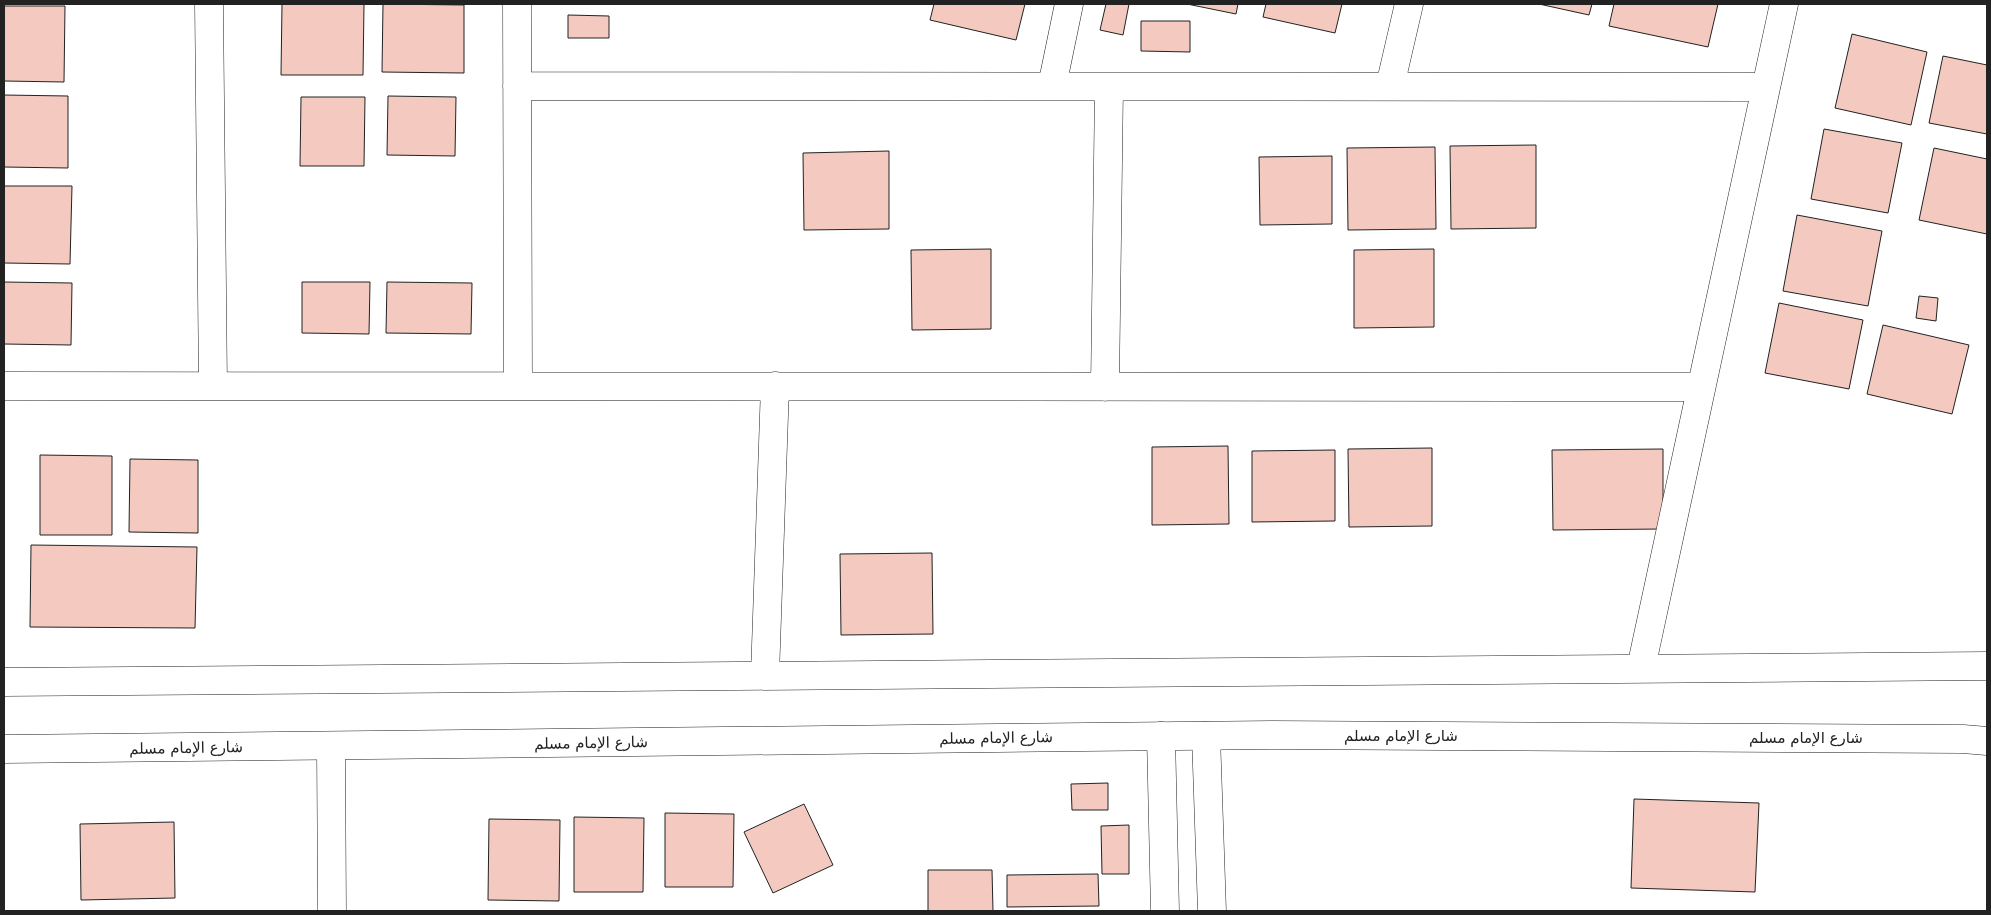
<svg xmlns="http://www.w3.org/2000/svg" width="1991" height="915" viewBox="0 0 1991 915" font-family="'DejaVu Sans','Noto Naskh Arabic',sans-serif">
<style>
.building{fill:#f3c9c0;stroke:#222}
.lines{fill:none;stroke-linecap:round;stroke-linejoin:round}
.minor-casing{stroke:#222;stroke-width:29}
.secondary-casing{stroke:#222;stroke-width:29}
.minor{stroke:#fff;stroke-width:28}
.secondary{stroke:#fff;stroke-width:28}
.labels{text-anchor:middle;dominant-baseline:central;stroke-width:4;stroke-linejoin:round;paint-order:stroke}
.street-label{font-size:15px;fill:#222;stroke:#fff}
</style>
<rect width="100%" height="100%" fill="#fff"/>
<path class="building" d="M282 4H364L363 75H281Z
M383 4 464 5V73L382 72Z
M934 4H1025L1016 40 930 20Z
M1106 4H1129L1123 35 1100 30Z
M1187 4H1238L1236 14Z
M1266 4H1342L1335 33 1263 17Z
M1539 4H1592L1589 15Z
M1614 4H1718L1708 47 1609 26Z
M4 6H65L64 82 4 81Z
M568 15 609 16V38H568Z
M1141 21H1190V52L1141 51Z
M1852 34 1927 52 1911 125 1835 108Z
M1943 56 1987 65V134L1929 123Z
M4 95 68 96V168L4 167Z
M388 96 456 97 455 156 387 155Z
M301 97H365L364 166H300Z
M1824 129 1902 143 1888 213 1811 199Z
M1536 145V228L1451 229 1450 146Z
M1435 147 1436 229 1348 230 1347 148Z
M1934 148 1987 159V234L1919 220Z
M889 151V229L804 230 803 153Z
M1332 156V224L1260 225 1259 157Z
M4 186H72L70 264 4 263Z
M1797 215 1882 231 1868 306 1783 291Z
M991 249V329L912 330 911 250Z
M1434 249V327L1354 328V250Z
M4 282 72 283 71 345 4 344Z
M302 282H370L369 334 302 333Z
M387 282 472 283 471 334 386 333Z
M1919 296 1938 298 1936 321 1916 318Z
M1779 303 1863 320 1849 389 1765 373Z
M1883 325 1969 345 1952 414 1867 394Z
M1228 446 1229 524 1152 525V447Z
M1432 448V526L1349 527 1348 449Z
M1663 449V529L1553 530 1552 450Z
M1335 450V521L1252 522V451Z
M40 455 112 456V535H40Z
M130 459 198 460V533L129 532Z
M31 545 197 547 195 628 30 627Z
M932 553 933 634 841 635 840 554Z
M1108 783V810H1072L1071 784Z
M1634 799 1759 803 1755 892 1631 888Z
M804 804 833 865 773 893 744 832Z
M665 813 734 814 733 887H665Z
M574 817 644 818 643 892H574Z
M489 819 560 820 559 901 488 900Z
M174 822 175 898 81 900 80 824Z
M1129 825V874H1102L1101 826Z
M928 870H992L993 911H928Z
M1098 874 1099 906 1007 907V875Z"/>
<g class="lines">
<defs>
<path id="minor" d="M209 4 213 386
M517 4 518 386
M517 86 1766 87
M1052 86 1069 4
M1390 86 1409 4
M4 386 1701 387
M1105 387 1109 87
M1641 668 1784 4
M765 675 775 386
M1161 736 1165 911
M1206 736 1212 911
M331 746 332 911"/>
<path id="secondary" d="M4 682 1987 666
M4 749 1272 735 1963 739 1987 741"/>
</defs>
<use href="#minor" class="minor-casing"/>
<use href="#secondary" class="secondary-casing"/>
<use href="#minor" class="minor"/>
<use href="#secondary" class="secondary"/>
</g>
<g class="labels">
<g class="street-label">
<text x="1401" y="736">شارع الإمام مسلم</text>
<text transform="translate(996 738) rotate(-1)">شارع الإمام مسلم</text>
<text x="1806" y="738">شارع الإمام مسلم</text>
<text transform="translate(591 743) rotate(-1)">شارع الإمام مسلم</text>
<text transform="translate(186 748) rotate(-1)">شارع الإمام مسلم</text>
</g>
</g>
<rect width="1991" height="915" fill="none" stroke="#222222" stroke-width="10"/>
</svg>
